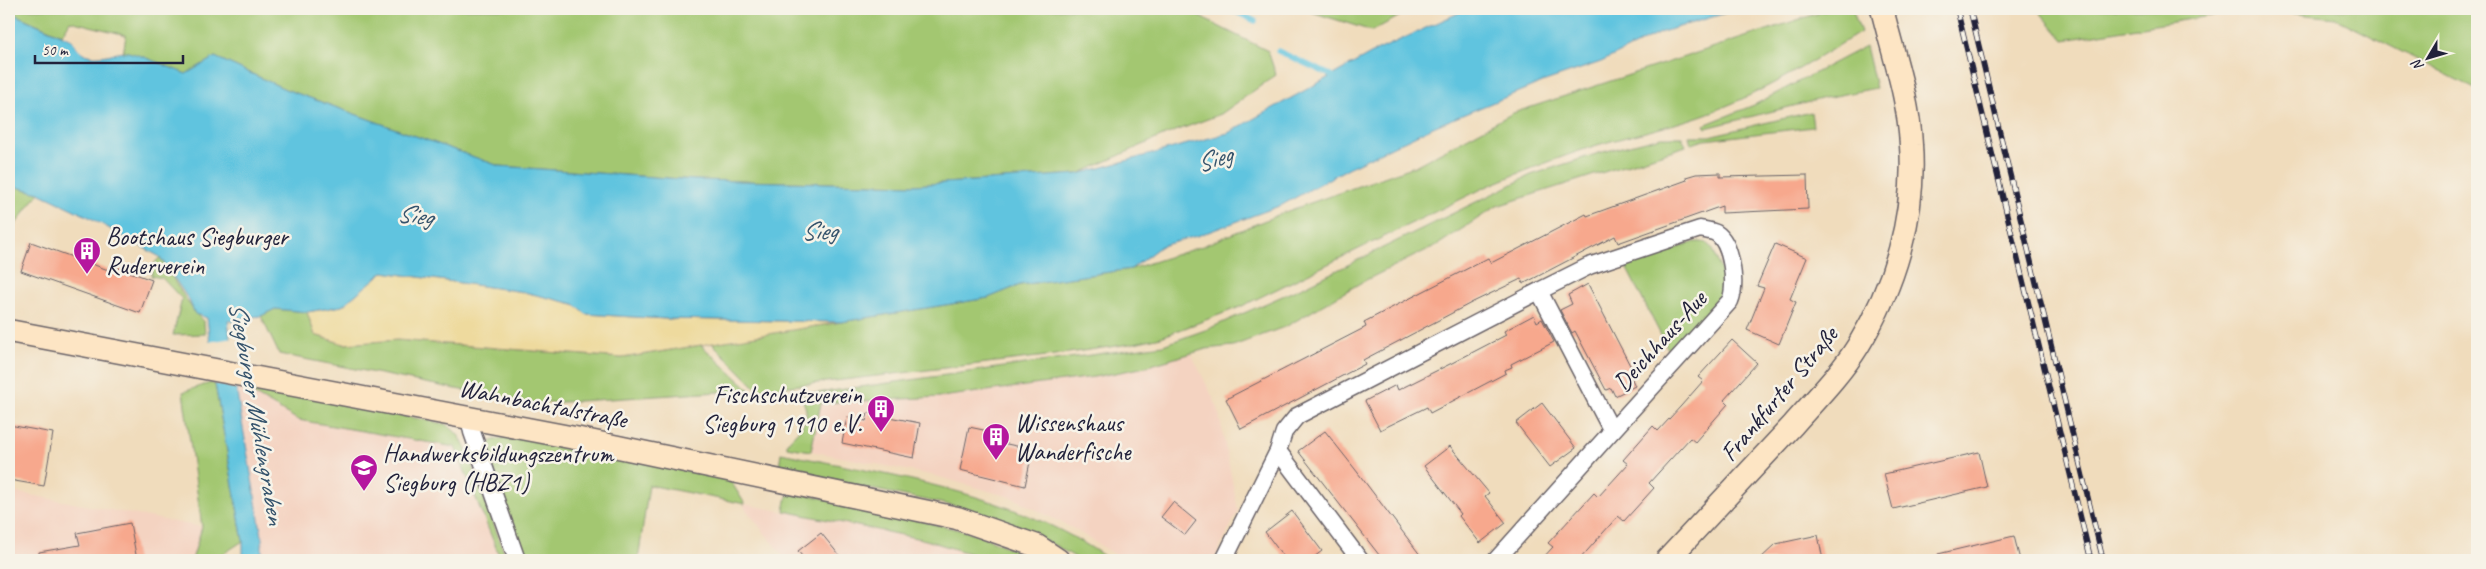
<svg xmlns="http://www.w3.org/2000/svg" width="2486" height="569" viewBox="0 0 2486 569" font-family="Caveat,sans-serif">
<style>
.built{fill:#f4d3c1}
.green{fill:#a3c771;stroke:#627456}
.sand{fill:#eeda9e;stroke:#887e6c}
.water{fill:#61c4df;stroke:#42738d}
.pier{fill:#f0dcbc}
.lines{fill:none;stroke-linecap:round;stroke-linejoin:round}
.stream{stroke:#61c4df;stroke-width:5.5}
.building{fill:#f7a88d}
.street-casing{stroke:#6a6368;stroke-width:19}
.secondary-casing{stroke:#6a6368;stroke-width:25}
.street{stroke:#fff;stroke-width:16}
.secondary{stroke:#fde5c4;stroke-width:22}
.rail-casing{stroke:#22223b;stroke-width:5.5}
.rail{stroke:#f7f3e8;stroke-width:4;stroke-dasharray:11;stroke-linecap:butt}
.labels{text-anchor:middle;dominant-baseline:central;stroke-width:5;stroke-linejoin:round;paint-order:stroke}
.poi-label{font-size:25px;fill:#22223b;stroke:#f7f3e8;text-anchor:start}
.street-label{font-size:25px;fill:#22223b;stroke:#f7f3e8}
.water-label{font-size:26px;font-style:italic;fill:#35536c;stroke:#f7f3e8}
</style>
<rect width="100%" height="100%" fill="#f7f3e8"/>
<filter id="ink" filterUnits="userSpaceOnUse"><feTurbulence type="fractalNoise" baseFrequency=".02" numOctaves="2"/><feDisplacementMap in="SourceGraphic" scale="10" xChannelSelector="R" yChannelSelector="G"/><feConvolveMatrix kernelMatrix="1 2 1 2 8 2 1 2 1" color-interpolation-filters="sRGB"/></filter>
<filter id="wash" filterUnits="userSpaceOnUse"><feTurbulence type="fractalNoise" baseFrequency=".0096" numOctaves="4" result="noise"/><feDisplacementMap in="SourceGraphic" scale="20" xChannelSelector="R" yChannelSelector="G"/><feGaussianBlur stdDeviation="1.12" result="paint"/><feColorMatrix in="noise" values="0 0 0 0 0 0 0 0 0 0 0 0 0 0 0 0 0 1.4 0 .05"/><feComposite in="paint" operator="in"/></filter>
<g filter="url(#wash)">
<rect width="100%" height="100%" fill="#f0dcbc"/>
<path class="built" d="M1191 353 1218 408 1238 511 1214 560H1124L1074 529 1013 498 936 476 811 451 821 403 941 397 1094 377 1141 368Z
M236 388 248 391 298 420 455 447 501 560H262V536Z
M9 491 202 527 192 560 220 556V560H9Z
M745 504 926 540 991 560H786L744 507Z"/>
<path class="green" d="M9 9H1184L1268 51 1276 75 1221 114 1165 135 1078 174 914 185 695 180 499 166 285 89 215 57 186 74 127 52 123 54 126 35 70 21 62 35 9 12Z
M1302 9H1413L1372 31Z
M1831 9H1852L1861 32C1814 60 1766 91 1714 111 1675 126 1634 134 1594 146 1558 158 1523 171 1488 186L1240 307 1161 337 1130 344 1055 355 758 390 712 343 988 298 1020 285 1131 269 1200 247 1285 212 1415 166 1513 113Z
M2037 9H2252L2064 40Z
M2252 9H2477V90L2335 18Z
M1866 46 1876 88 1825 98 1706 128 1704 125 1754 105Z
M1811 112 1813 127 1705 140 1691 144 1689 136H1709Z
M1661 137H1682L1686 146 1497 206 1439 244 1362 282 1287 326 1233 346 1206 349 1141 368 1094 377 941 397 821 403 811 451 787 447V443C795 433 808 425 806 410 805 404 802 401 802 395L1163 345 1208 329 1305 286 1531 175 1599 153Z
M9 185 39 193 9 233Z
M1695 242C1706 241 1712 244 1715 255 1718 264 1724 275 1724 284 1723 306 1686 338 1671 355L1625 265Z
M160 257C171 274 191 311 204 322L205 334 173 335 182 299 162 278 151 276 154 264Z
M275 309 307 312 315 335 344 344 397 340 622 358 701 345 750 390 532 404 279 354 261 316Z
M210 383 215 384 243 541 220 556 192 560 202 527 183 392Z
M240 383 445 424C456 431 461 437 466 449L507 560H501L455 447 298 420 248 391 241 389Z
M513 435 730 480 745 504 649 485 638 560H524L488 453 491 441Z
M781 453C894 477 1014 492 1110 560H1080L1054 545 1002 521 959 507 784 471 779 466Z
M796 492 977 534 1038 560H991L926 540 784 511 787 496Z"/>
<path class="sand" d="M383 272 524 292 574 304 586 314 666 319 841 322 622 358 397 340 344 344 315 335 307 312 342 306Z"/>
<path class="water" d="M1467 9H1739L1662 32 1601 62 1545 81 1433 127 1352 166 1282 205 1200 235 1161 246 1131 269 1020 285 988 298 841 322 666 319 586 314 574 304 524 292 383 272 342 306 307 312 275 309 261 316 240 318 235 323 228 320 236 388 262 536V560H243V541L215 384 207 318 195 314 189 300 160 257 89 217 39 193 9 185V12L72 40C85 66 106 53 127 52 134 52 176 70 186 74L215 57 285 89 499 166 695 180 914 185 1078 174 1228 133 1376 51Z"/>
<path class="pier" d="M233 338 238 389 213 383 208 342Z"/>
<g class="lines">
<path class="stream" d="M1230 9 1255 21
M1278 51 1337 78"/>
</g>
<g id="blocks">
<path class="building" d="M1720 173V177L1807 175 1808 209 1722 213V206L1618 243 1615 236 1523 284 1521 279 1473 302 1363 360 1365 364 1241 429 1226 399 1366 327 1364 322 1488 258 1491 263 1586 214 1587 216 1687 180 1686 177 1696 174Z
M31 242 111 271 113 266 152 280 140 313 21 271Z
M1775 244 1807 258 1790 299 1796 302 1779 344 1747 330 1764 288 1757 286Z
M1588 284 1635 375 1631 377 1635 386 1615 396 1611 388 1606 390 1575 331 1572 333 1560 310 1572 304 1568 295Z
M1534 315 1537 322 1542 319 1554 342 1511 364 1512 367 1505 370 1506 373 1430 413 1427 407 1380 430 1365 401 1396 385 1398 390 1452 363 1506 335 1504 331Z
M1732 340 1757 363 1724 400 1728 404 1695 442 1690 438 1659 472 1649 483 1654 488 1624 521 1618 516 1579 560H1541L1553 547 1548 543 1594 493 1598 497 1628 464 1623 460 1653 426 1658 431 1681 406 1703 381 1698 377Z
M1542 403 1576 448 1550 467 1516 423Z
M868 413 920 423 914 458 842 443 847 417 866 421Z
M9 425 53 433 44 486 9 480Z
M969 427 998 433 997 442 1026 448 1025 450 1032 452 1025 486 960 470Z
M1325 431 1355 469 1424 560H1383L1309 465 1298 451Z
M1450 446 1489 493 1485 496 1506 523 1480 543 1459 516 1461 514 1424 466Z
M1979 452 1987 487 1893 509 1884 474Z
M1173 502 1196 521 1185 535 1161 517Z
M1292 511 1322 551 1310 560H1286L1265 532Z
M130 523 137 560H39V552L80 545 77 533Z
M821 533 843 560H805L798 551Z
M1818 535 1823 560H1759L1776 544Z
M2014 536 2020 560H1939L1938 554Z"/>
</g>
</g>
<g filter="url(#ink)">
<use href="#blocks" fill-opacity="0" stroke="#6a6368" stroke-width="1"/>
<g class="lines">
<defs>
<path id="street" d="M1539 291 1589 266 1700 229C1705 230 1712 231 1716 233 1732 243 1737 285 1730 301L1612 431
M469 418 472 432 517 560
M1278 451 1360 560
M1224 560 1278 451 1284 432 1297 416 1539 291 1612 431 1496 560"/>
<path id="secondary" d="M9 331 580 439 957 518 1037 546 1058 560
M1667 560C1709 515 1751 470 1793 425 1815 400 1840 375 1858 346 1894 287 1916 216 1911 145 1909 99 1893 54 1882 9"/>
</defs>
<use href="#street" class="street-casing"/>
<use href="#secondary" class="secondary-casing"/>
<use href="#street" class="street"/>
<use href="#secondary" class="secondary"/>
<defs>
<path id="rail" d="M1957 9 2091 560
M1970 9 2103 560"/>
</defs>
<use href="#rail" class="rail-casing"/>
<use href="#rail" class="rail"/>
</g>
</g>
<defs>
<symbol id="building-pin" viewBox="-11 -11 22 30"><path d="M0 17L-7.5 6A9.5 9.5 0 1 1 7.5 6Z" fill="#b5179e" stroke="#f7f3e8"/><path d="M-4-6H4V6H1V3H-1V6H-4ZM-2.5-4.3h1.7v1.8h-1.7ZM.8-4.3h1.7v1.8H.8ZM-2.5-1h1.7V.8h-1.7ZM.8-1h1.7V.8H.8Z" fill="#fff"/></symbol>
<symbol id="university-pin" viewBox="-11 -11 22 30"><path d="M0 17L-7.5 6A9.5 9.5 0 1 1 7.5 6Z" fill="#b5179e" stroke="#f7f3e8"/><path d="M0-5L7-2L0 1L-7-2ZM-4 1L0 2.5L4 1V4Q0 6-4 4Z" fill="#fff"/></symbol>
</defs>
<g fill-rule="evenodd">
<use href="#building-pin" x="71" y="235" width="32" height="43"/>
<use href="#building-pin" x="865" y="393" width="32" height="43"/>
<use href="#building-pin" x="980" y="421" width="32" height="43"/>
<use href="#university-pin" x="348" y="452" width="32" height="43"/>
</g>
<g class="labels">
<g class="poi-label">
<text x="106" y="237">Bootshaus Siegburger<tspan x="106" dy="29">Ruderverein</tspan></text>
<text x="862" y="395" text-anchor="end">Fischschutzverein<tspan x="862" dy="29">Siegburg 1910 e.V.</tspan></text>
<text x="1015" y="423">Wissenshaus<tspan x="1015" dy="29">Wanderfische</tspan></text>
<text x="383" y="454">Handwerksbildungszentrum<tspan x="383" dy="29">Siegburg (HBZ1)</tspan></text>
</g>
<g class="street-label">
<text transform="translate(1660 341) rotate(-48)">Deichhaus-Aue</text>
<text transform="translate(1779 394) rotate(-50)">Frankfurter Straße</text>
<text transform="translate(543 404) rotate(11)">Wahnbachtalstraße</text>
</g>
<g class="water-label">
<text transform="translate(1214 159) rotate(-17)">Sieg</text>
<text transform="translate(415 215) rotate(7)">Sieg</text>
<text transform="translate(819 231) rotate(-1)">Sieg</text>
<text transform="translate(257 413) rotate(80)">Siegburger Mühlengraben</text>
</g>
</g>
<rect width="2486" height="569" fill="none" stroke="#f7f3e8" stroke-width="30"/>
<g transform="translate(2428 58) rotate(232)" stroke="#f7f3e8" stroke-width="4" paint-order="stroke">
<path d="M0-4L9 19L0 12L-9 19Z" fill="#22223b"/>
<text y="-8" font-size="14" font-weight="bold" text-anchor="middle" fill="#22223b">N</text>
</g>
<path d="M35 55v8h148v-8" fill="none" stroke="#22223b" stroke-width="2.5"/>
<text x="42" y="55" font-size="15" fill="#22223b" stroke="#f7f3e8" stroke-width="4" paint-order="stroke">50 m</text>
</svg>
